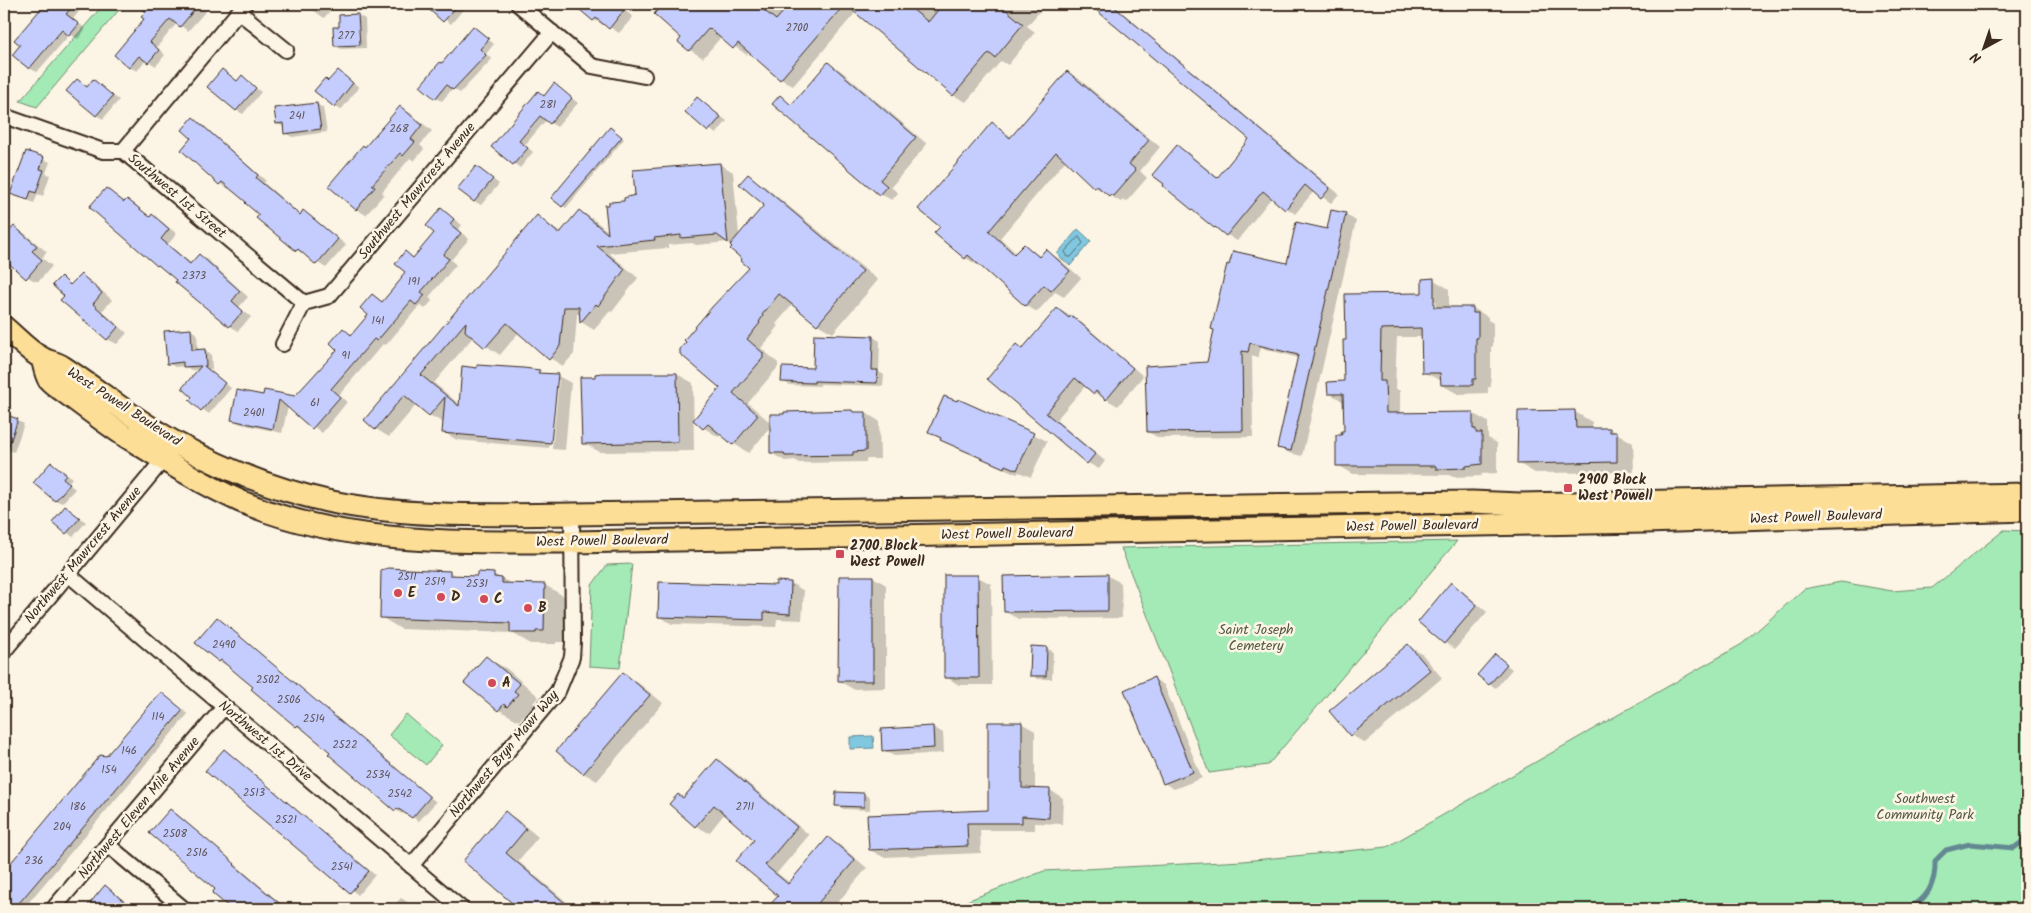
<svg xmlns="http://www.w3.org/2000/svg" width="2031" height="913" viewBox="0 0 2031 913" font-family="Kalam,sans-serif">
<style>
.green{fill:#a3eab6;stroke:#6f8a6a}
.water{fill:#80c7e0;stroke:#648892}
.shadow{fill:#0003;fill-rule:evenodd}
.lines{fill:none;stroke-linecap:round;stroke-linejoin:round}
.shore{stroke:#57696c;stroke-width:1}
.stream{stroke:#648892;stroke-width:5}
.building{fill:#c5cdfe;stroke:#3b2a1e}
.minor-casing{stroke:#3b2a1e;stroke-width:18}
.primary-casing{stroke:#3b2a1e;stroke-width:25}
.minor{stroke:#fcf5e5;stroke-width:14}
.primary{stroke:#fdde96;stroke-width:21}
.poi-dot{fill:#d1495b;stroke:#fcf5e5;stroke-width:2}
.labels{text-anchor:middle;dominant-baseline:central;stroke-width:5;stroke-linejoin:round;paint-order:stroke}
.number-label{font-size:11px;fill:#5e5356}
.street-label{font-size:14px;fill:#3b2a1e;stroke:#fcf5e5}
.poi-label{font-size:14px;font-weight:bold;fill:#3b2a1e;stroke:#fcf5e5;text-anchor:start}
.park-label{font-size:14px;fill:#555a44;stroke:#fcf5e5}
</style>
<rect width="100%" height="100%" fill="#fcf5e5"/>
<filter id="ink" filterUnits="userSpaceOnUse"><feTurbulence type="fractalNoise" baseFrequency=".02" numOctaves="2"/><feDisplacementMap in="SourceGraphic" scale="10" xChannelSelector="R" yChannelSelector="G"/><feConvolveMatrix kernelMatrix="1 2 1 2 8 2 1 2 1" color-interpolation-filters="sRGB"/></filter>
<g filter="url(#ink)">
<path class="green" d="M104 4H124L37 107 20 101Z
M2004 530 2027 531V909H946L1044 871 1243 861 1387 847 1742 644 1804 589 1841 582 1892 591 1932 588Z
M1457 541 1268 765 1209 773 1121 548Z
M632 564 620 668 589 666 592 585 607 565Z
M406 714 442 745 426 765 389 735Z"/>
<path class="water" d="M1078 229 1091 241 1070 266 1057 254Z
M873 736 874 748 850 749V737Z"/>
<path class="shadow" d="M47 4H85L73 19 86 29 78 39 70 34 37 72 29 68 22 45 16 40Z
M138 4H212L188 31 177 23 157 47 165 55 156 66 146 60 137 71 129 67 148 12Z
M305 4H336L324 18Z
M424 4H468L451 24Z
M576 4H617L633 17 619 33 605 24 603 25 594 20Z
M662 4H693L704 13 713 4H873L875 5 876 4H1046L1027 26 1035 32 1008 65 1001 61 966 102 953 95 856 12 793 86 781 79 749 52 747 55 721 37 703 58 690 50 680 42 683 38Z
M1091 4H1112L1339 194 1331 203 1314 191 1295 214 1272 197 1237 241 1214 227 1177 147 1187 152 1218 178 1251 139Z
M358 15 365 19 366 48 341 49 335 46 341 28 340 16Z
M474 28 494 44 486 54 492 59 460 93 453 88 442 101 435 98 443 65Z
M828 64 840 70 927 144 891 187 898 193 892 200 880 194 780 97 793 105Z
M222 71 238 82 242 77 261 92 243 114 236 110Z
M338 72 359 87 341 110 334 106 326 80 329 82Z
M1067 72 1079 79 1160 147 1140 171 1147 178 1126 202 1123 200 1121 202 1095 187 1066 160 1000 238 1017 254 1024 245 1041 257 1046 251 1058 258 1081 278 1064 297 1055 292 1037 312 1025 305 979 263 977 265 966 258 942 226 992 123 1012 137Z
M78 80 88 87 94 81 119 100 103 119 96 115Z
M555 85 578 103 557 127 546 120 525 145 533 152 520 168 493 146 538 93 545 97Z
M698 99 727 121 716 134 686 112Z
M317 104 323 108 327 132 292 137 285 133 284 127 277 124Z
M400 107 410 113 432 131 420 145 424 149 414 161 410 158 382 192 384 194 366 215 356 209 366 148Z
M193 119 202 124 266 181 264 183 301 215 304 212 312 217 346 245 326 268 297 250 258 218 260 214 230 187 229 189 220 184 183 149 193 138Z
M613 131 624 139 566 208 563 206 553 198Z
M27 152 50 162 46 173 50 175 43 196 38 194 34 203 12 193Z
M720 164 733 172 739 235 766 205 748 176 763 185 878 280 833 333 817 324 793 304 776 324 778 326 773 332 774 333 761 348 778 363V367L748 403 771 423 866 413 879 421 880 459H866V462L799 463 795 460 785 461 771 453V426L749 453 734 444 722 434 719 437 704 428 722 388 750 268 728 242 696 245 692 243 668 245V248L609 253 638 278 612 312 610 311 594 330 581 322V314H577L574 354 563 366 550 358 519 332 500 355 473 337 434 383 460 405 523 370 558 376 571 383 565 450 552 449 559 380H556L549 448 457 440 443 432 444 423 429 415 417 404 389 437 376 429 537 216 561 233 580 211 593 219 609 232 626 202Z
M477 167 499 184 481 205 474 201Z
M106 189 125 203 127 200 136 205 151 218 152 216 161 221 177 234 168 244 192 264 199 255 208 260 248 297 239 307 251 317 238 331 230 326 91 207Z
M442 210 462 225 458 230 469 239 451 260 456 265 429 297 432 301 425 309 420 305 386 345 383 344 339 395 347 402 322 433 288 406 282 433 241 424 232 420 264 397 295 398 339 349 343 330 352 334 370 315 372 295 383 302 403 278 406 272 405 253 415 258 436 233Z
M1345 214 1356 221 1302 456 1289 453 1279 447 1299 358 1261 348 1258 357 1252 356 1253 437 1159 438 1148 432 1208 363 1288 265Z
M14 227 24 233 47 252 42 258 52 266 39 281H35L24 275 4 258V228L10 231Z
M81 275 91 281 112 300 102 311 127 333 117 344 107 339 65 296 61 278 72 285Z
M1434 280 1449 289V308H1473L1488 317V320L1493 323V346L1491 347V387H1488V393L1458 394 1442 385V381L1423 372V337H1397L1395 388 1400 391V414L1472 413 1488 422V438L1497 443V473L1481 474 1482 476 1453 477 1449 475 1353 474 1338 465 1345 432 1344 402 1329 393 1346 382 1345 341 1423 294ZM1433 301H1436V313H1433Z
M1058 309 1082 323 1143 376 1118 406 1095 393 1086 385 1056 420 1105 461 1099 469 1088 463 989 379 1023 350Z
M191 330 197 334 198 350H205L211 354 212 369H208L231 388 209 414 190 400 193 396 200 370H191L184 366 175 367 168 363Z
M815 335 873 337 880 341 879 372 884 375 883 386 820 384V386L789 385 783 381 814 369Z
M677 374 693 383 694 451 600 452 583 443Z
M1575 412 1592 422V429H1610L1633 443 1634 472 1535 473 1518 463Z
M4 415 24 424 14 452 4 449Z
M930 432 1033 434 1047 441 1031 477 1019 472 1017 474 955 447Z
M52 464 72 478 68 483 75 489 62 503 55 500Z
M4 470 8 474 4 480Z
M66 508 86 522 73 537 54 522Z
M382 571 450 572 458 577H478L493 574 512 584 545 585 565 597 564 642H556V644H531L512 633 401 629 381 617Z
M1108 576 1121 583 1122 618 1019 619 1005 612Z
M873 577 886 585V688L853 689 839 681Z
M978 577 991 584 992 685H959L946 677Z
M777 583H791L804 591 802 620 777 619 776 627 672 624 660 617 777 586Z
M1451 584 1461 590 1487 612 1455 649 1445 643 1419 622Z
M217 619 436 802 419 821 404 812 402 814 396 810 330 754 332 752 304 728 303 730 296 726 227 663 226 665 219 661Z
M1408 646 1422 654 1442 678 1365 743 1351 735 1331 711Z
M1047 648 1053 652 1052 679H1038L1032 675Z
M1495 656 1512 669 1496 688 1489 684Z
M487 658 507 669 539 697 533 703 537 706 528 718 524 715 519 721 499 710Z
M624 674 637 682 663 703 597 781 583 773Z
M1154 679 1164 685 1202 778 1174 789 1164 783Z
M161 693 188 714 23 909H4V868L5 866 8 868 107 758Z
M1021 723 1035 731V790H1050L1063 798 1062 824 1035 823V830H980L981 853 883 857 870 850 989 811Z
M933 727 943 733 944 753 894 756 883 750Z
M224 750 375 875 358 895 207 771Z
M717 761 730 768 809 835 777 873 790 883 828 838 841 846 867 868 832 909H768L780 896 738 861 756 839 725 813 709 833 696 826 684 799Z
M864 794 870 798V810L843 809 837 805Z
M170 810 177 814 287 909H233L214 893 217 889Z
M505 812 518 820 538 837 518 861 575 909H521L464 861Z
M106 887 112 891 134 909H87Z
M401 898 407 902 415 909H391Z
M605 900 617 907 620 909H596Z"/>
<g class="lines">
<path class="shore" d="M1079 237 1083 243 1071 257H1068L1065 252Z"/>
<path class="stream" d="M1905 909C1927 902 1936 883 1935 861L1946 850 1970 844 2014 848 2027 838"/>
</g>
<path class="building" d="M45 4H75L66 14 79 24 69 36 62 30 29 69 12 55 20 45 14 40Z
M136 4H189L195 9 180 27 170 19 150 42 159 50 148 63 139 56 129 68 114 55 144 19 141 17 146 12Z
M423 4H459L443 22Z
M573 4H616L624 10 609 29 596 18 593 21Z
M663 4H756L776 20 790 4H906L928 22 943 4H999L1023 24 995 58 989 53 953 96 845 4 780 80 738 43 733 49 709 28 689 51 678 42 681 38 654 14Z
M1089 4H1111L1330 188 1321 199 1305 185 1285 210 1263 191 1226 236 1215 227 1214 228 1163 186 1164 184 1152 175 1177 145 1217 178 1249 139Z
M358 14 360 45 334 46 333 27H339V15Z
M473 26 489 39 480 49 486 55 453 90 446 85 435 99 420 86 440 62 442 63Z
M828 62 916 137 880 180 887 186 879 195 772 104 780 95 791 105Z
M222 69 237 81 242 75 256 88 236 111 207 87Z
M338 70 353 83 334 107 314 91 325 78 328 81Z
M1067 71 1149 140 1129 164 1136 170 1113 196 1111 194 1109 196 1097 186 1094 188 1056 152 989 231 1014 254 1024 244 1039 257 1046 249 1070 271 1051 291 1044 285 1025 306 968 255 965 259 934 233 940 227 918 209 992 122 1010 138Z
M77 79 87 87 93 79 113 96 96 116 66 91Z
M554 83 572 98 550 124 540 116 519 141 528 148 513 165 491 147 538 91 544 96Z
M697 97 721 117 708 132 685 112Z
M317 103 321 129 284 134 283 123 276 124 274 108Z
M400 106 422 125 411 139 415 142 403 156 400 153 372 185 375 187 356 210 328 186 363 145 365 147Z
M193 117 258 175 256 178 300 215 303 210 338 239 316 265 298 249 296 251 256 218 259 215 245 203 246 202 222 182 219 185 181 150 191 138 182 130Z
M610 127 622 137 562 207 551 198Z
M26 151 44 157 40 169 44 170 36 193 31 191 28 200 10 194Z
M720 163 728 243 717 235 681 238V235L654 238 655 240 597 246 625 269 598 306 596 304 580 323 579 307H564L560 346 549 360 507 323 485 348 465 331 466 322 421 375 459 406 462 366 477 368V365L523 368 540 370 538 373 558 374 551 443 442 433 445 397 429 416 404 395 375 430 364 420 537 215 559 234 579 210 608 234 605 205H609V202L624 201V198L635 195 633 170Z
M476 166 493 179 474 202 457 189Z
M748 174 863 271 817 325 779 294 762 315 763 316 759 322 760 323 747 339 763 353V358L733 393 758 415 733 445 708 424 703 429 693 420 720 388 680 354V349L686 342 684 340 712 307 749 268 741 261 742 259 730 249 732 247 730 245 764 205 739 184Z
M106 188 124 202 127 199 150 217 152 214 169 229 161 239 190 264 199 254 240 291 232 301 243 311 229 327 175 282 176 280 158 265 157 266 89 207Z
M441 208 454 219 450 224 461 233 443 255 449 259 421 292 425 295 416 305 411 301 377 341 374 339 331 389 340 397 312 429 279 400 273 429 231 420 237 390 263 395 264 390 295 396 337 350 330 343 343 328 351 335 368 315 360 308 372 294 382 302 402 278 401 277 405 272 395 264 405 251 413 258 434 233 426 226Z
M1331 210 1346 213 1291 451 1277 448 1298 355 1250 343 1248 352 1242 351 1243 431 1147 432 1145 366 1207 362 1214 330 1211 329 1227 264 1229 265 1233 251 1287 263 1296 222 1327 229Z
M14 226 37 246 32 251 42 260 26 279 4 259V237Z
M81 274 102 293 93 304 118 327 107 340 60 300 64 296 52 285 61 276 70 285Z
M1434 278V307H1473V313H1478V338H1476V379H1473V385H1441L1440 373H1422L1421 328 1381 329 1380 381H1385L1386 413 1473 412V429H1476V433H1482V464L1466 466V468L1436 469V466H1336V435H1342L1341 431H1344L1343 394H1328L1327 382 1344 381 1343 340H1346L1345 294 1422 293V279Z
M1057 308 1069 318 1071 315 1133 368 1106 400 1096 391 1094 394 1075 378 1046 413 1095 454 1087 464 987 379 1016 344 1022 349Z
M191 329 192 350 205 349 206 366H204L225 383 201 411 189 400 192 397 182 388 201 366 183 367V362L167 364 164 331Z
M814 334 873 336 872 370H878L877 383 814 381V383L781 382 782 367 813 368Z
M602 373H677L678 442 582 444 580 377H595V374Z
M944 396 957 401 958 399 1034 433 1017 470 1005 465 1004 468 940 440 941 438 928 432Z
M852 410 853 412H866V451L853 452V455L785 456 784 453H770V414H784V412Z
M1575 410 1576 428H1610V432H1617V462L1517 464 1518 411Z
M4 414 18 419 6 454 4 453Z
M51 462 66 474 63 478 70 484 55 501 33 483Z
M65 506 80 518 66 534 52 522Z
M388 568 450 571V575L477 576V572L494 573V577L502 578V583L545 584 544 631H536V633H510V623L380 618 381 570Z
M1108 574V611L1004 612 1003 576Z
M944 575H978L979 678H944Z
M839 576H873V681H838Z
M776 581 791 582 790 614 764 612V620L658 617 659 582 776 585Z
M1451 582 1477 605 1444 644 1418 622Z
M217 617 430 797 412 818 397 808 395 811 328 754 330 752 298 725 296 727 251 689 253 687 242 678 221 660 219 662 195 643Z
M1408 644 1430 670 1350 736 1329 711Z
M1031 646 1047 647 1046 676H1030Z
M1495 654 1507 664 1489 685 1477 675Z
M486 656 520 684 514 691 518 694 507 707 504 704 498 711 464 683 470 676 469 675Z
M623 672 650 695 583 774 556 751Z
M1154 677 1193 772 1163 784 1124 690Z
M161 692 183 710 14 909H4V871L100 755 106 756Z
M988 722H1022V788L1050 789 1049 818 1022 816V823H967L968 846 869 850 867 815 988 810Z
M933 726 934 748 882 751 881 729Z
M224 749 369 871 350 893 205 771Z
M717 759 797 827 765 865 788 884 828 837 855 860 813 909H766L778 896 736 861 754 840 714 805 695 827 669 804 678 794 683 798Z
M836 792 864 793V807L835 806Z
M170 809 225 855 235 864 234 865 286 909H231L212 893 215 889 149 833Z
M505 811 526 829 506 853 572 909H519L463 861Z
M105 885 121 899 134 909H85Z"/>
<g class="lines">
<defs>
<path id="minor" d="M518 4 592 66 644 76
M239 12 286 50
M4 116 103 151H123L304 303
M123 151 245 4
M283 344 304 303 329 296 552 32
M68 574 462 909
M4 651 163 460
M108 845 184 909
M411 866 558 691 572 657 573 642 572 514
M53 909 224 707"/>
<path id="primary" d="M4 327C16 337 28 351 42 358 48 362 56 362 63 367 101 392 136 421 176 443 223 469 274 489 327 501 406 518 491 515 572 514L1472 502 1520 504 2027 494
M42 358C44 365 45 374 49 380 53 385 62 390 67 394 86 408 105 423 125 436 162 459 200 483 240 501 344 546 462 542 572 542L1645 522 2027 510"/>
</defs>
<use href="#minor" class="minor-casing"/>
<use href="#primary" class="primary-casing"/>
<use href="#minor" class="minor"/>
<use href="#primary" class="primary"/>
</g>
</g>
<g class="poi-dot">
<rect x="1563" y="483" width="10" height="10" rx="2.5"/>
<rect x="835" y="549" width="10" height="10" rx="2.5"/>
<circle cx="398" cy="593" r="5"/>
<circle cx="441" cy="597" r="5"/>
<circle cx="484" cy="599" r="5"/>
<circle cx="528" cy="608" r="5"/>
<circle cx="492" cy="683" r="5"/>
</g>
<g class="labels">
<g class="number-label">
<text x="797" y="28">2700</text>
<text x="346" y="36">277</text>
<text x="548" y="105">281</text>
<text x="297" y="116">241</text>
<text x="399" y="129">268</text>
<text x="194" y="276">2373</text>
<text x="414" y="282">191</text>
<text x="378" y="321">141</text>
<text x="346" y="356">91</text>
<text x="315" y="403">61</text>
<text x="254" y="413">2401</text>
<text x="407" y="577">2511</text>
<text x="435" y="582">2519</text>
<text x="477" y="584">2531</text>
<text x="224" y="645">2490</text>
<text x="268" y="680">2502</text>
<text x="289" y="700">2506</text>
<text x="158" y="717">114</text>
<text x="314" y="719">2514</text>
<text x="345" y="745">2522</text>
<text x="129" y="751">146</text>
<text x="109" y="770">154</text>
<text x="378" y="775">2534</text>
<text x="254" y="793">2513</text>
<text x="400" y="794">2542</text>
<text x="78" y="807">186</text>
<text x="745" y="807">2711</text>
<text x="286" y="820">2521</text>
<text x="62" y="827">204</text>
<text x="175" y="834">2508</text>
<text x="197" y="853">2516</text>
<text x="34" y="861">236</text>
<text x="342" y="867">2541</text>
</g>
<g class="street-label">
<text transform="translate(417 191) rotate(-50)">Southwest Mawrcrest Avenue</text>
<text transform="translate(177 196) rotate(40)">Southwest 1st Street</text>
<text transform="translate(124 407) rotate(33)">West Powell Boulevard</text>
<text transform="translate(1816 517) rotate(-2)">West Powell Boulevard</text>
<text transform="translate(1412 526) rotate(-1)">West Powell Boulevard</text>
<text transform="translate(1007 534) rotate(-1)">West Powell Boulevard</text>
<text transform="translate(602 541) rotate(-1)">West Powell Boulevard</text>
<text transform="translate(83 555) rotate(-50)">Northwest Mawrcrest Avenue</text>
<text transform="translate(265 741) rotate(40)">Northwest 1st Drive</text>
<text transform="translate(504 754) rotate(-50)">Northwest Bryn Mawr Way</text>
<text transform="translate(139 808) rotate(-50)">Northwest Eleven Mile Avenue</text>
</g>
<g class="poi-label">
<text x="1578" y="480">2900 Block<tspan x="1578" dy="16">West Powell</tspan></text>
<text x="850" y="546">2700 Block<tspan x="850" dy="16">West Powell</tspan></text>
<text x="408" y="593">E</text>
<text x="451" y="597">D</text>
<text x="494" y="599">C</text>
<text x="538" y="608">B</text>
<text x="502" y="683">A</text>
</g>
<g class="park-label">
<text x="1256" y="630">Saint Joseph<tspan x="1256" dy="16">Cemetery</tspan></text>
<text x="1925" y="799">Southwest<tspan x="1925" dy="16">Community Park</tspan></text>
</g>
</g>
<rect width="2031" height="913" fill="none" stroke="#fcf5e5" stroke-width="20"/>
<rect x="10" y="10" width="2011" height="893" fill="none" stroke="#3b2a1e" stroke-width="2" filter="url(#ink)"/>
<g transform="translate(1984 48) rotate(220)" stroke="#fcf5e5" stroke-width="4" paint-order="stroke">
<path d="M0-4L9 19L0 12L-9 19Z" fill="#3b2a1e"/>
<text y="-8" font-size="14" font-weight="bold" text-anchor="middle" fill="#3b2a1e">N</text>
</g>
</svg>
